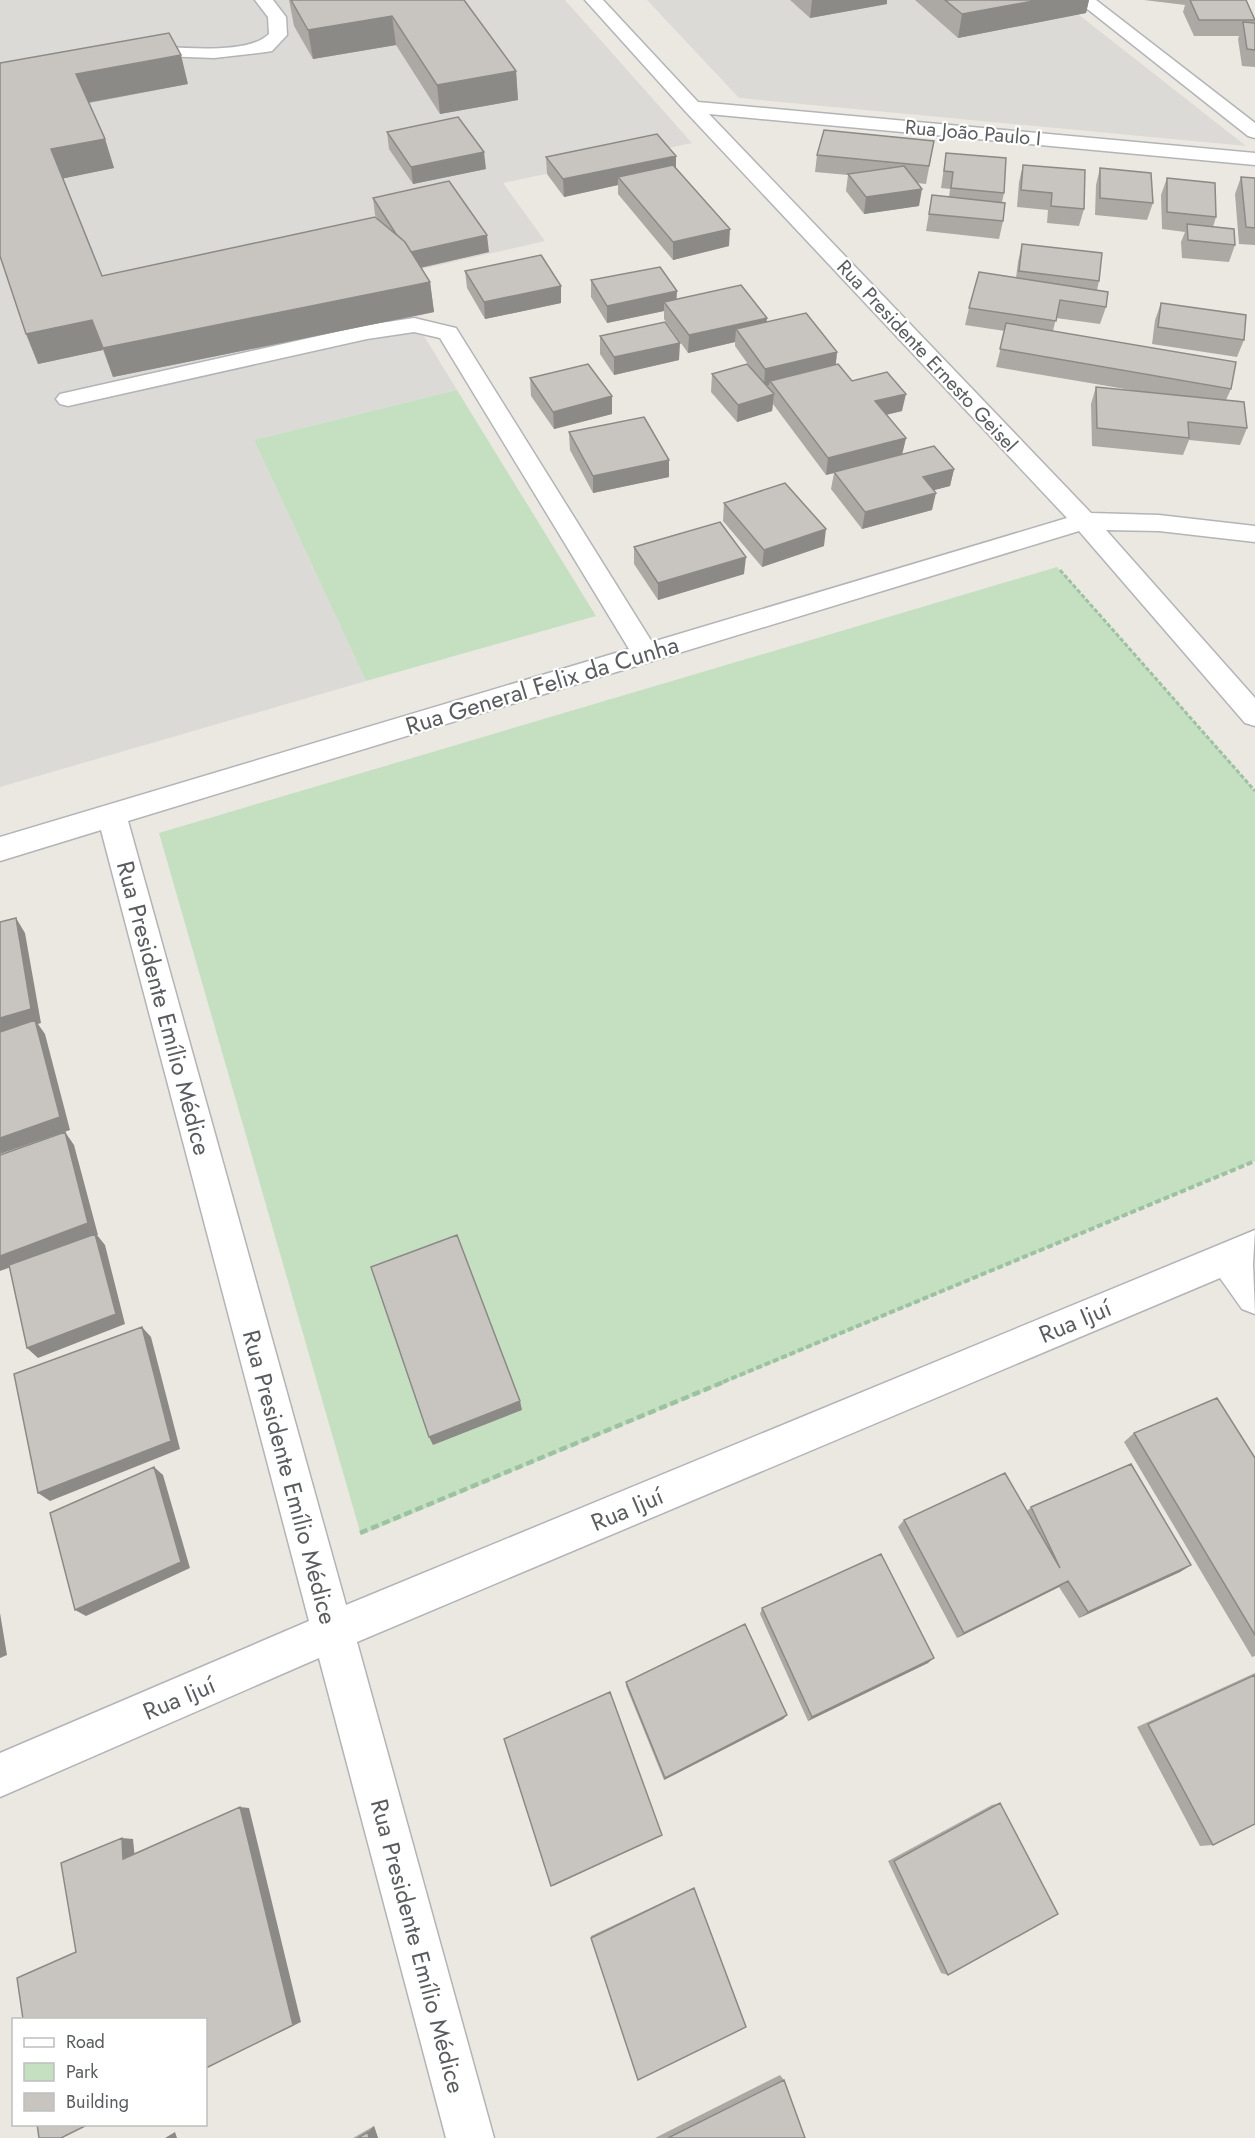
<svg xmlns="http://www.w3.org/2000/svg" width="1255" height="2138" viewBox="0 0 1255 2138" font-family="Jost,sans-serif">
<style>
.industrial{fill:#dcdad6}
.green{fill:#c4e0c0}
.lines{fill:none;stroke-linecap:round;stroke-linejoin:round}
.service-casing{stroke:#b2b4b7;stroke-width:3}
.minor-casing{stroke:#b2b4b7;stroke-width:3}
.path-far2{stroke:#9cc2a2;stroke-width:3;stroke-dasharray:4.5 2;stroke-linecap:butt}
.path-far1{stroke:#9cc2a2;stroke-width:4;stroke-dasharray:6 3;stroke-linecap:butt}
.path{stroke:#9cc2a2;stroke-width:4.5;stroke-dasharray:8 4;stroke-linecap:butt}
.service{fill:#fff;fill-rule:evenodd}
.minor{fill:#fff;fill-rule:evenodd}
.wall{fill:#aca9a5}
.shaded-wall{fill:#8c8a86}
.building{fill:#c8c5c0;stroke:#8c8a86;stroke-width:1.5}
.labels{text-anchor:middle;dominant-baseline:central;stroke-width:4.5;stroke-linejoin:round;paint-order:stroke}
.far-street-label{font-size:20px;fill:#5a5d60;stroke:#fff}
.street-label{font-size:24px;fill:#5a5d60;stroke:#fff}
</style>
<rect width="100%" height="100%" fill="#ebe8e1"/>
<path class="industrial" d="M0 0H565L692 143 503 183 545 241 409 272 434 312 413 318 457 390 254 440 366 681 0 787Z
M647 0H1060L1246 146 739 98Z"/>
<path class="green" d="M457 390 596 616 366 681 254 440Z
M1057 567 1255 791V1161L361 1535 159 833Z"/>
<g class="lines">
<defs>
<path id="service" d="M255 0H273L286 17 287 35 272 51 266 52 214 58 135 55 126 50 135 45C167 46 246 57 269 34L268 17Z"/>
<path id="minor" d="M585 0H603L698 102 1255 153V165L709 114 1091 513 1159 515 1255 526V542L1159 531 1106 530 1255 698V726L1245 723 1079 531 128 821 346 1605 1255 1230 1253 1264 1255 1314 1242 1309 1220 1278 357 1642 494 2138H446L319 1658 0 1797V1753L309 1621 101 830 0 861V837L629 649 440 338 414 332 367 339 68 406 60 404 56 399 60 394 367 325 414 318 456 328 652 642 1067 518 685 111Z
M1076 0H1096L1255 123V138L1248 136Z"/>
</defs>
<use href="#service" class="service-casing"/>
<use href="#minor" class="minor-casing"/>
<path class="path-far2" d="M1060 570 1255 791"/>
<path class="path-far1" d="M723 1382 1255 1161"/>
<path class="path" d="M360 1533 726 1381"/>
<use href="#service" class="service"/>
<use href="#minor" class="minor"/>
</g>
<path class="wall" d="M289 0H464L516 71 518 100 440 114 396 45 313 59 294 26Z
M790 0H887V4L810 18Z
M915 0H1089L1086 13 958 38Z
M1144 0H1246L1255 19V67L1242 66 1238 39 1239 36H1194L1183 12 1185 5Z
M0 63 188 84 89 103 105 139 114 168 63 178 102 276 378 219 375 215 373 198 489 252 421 268 430 282 434 312 113 377 103 350 38 364Z
M387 132 486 169 413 184 389 149Z
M934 141 926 184 917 183 919 206 864 214 846 191 848 175 815 172 817 155Z
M946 153 1004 193 1002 202 1003 221 999 239 926 231 932 195 949 197 950 189 941 188Z
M546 157 676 168 729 246 673 260 618 194V185L564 197 547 174Z
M1023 165 1084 209 1079 226 1047 223 1048 210 1017 207 1019 182Z
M1100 168 1153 203 1147 220 1095 215 1096 185Z
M1241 177 1255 178V245L1239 244 1235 194Z
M1167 178 1216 217 1213 227 1235 245 1229 262 1182 258 1181 242 1185 232 1162 229 1161 195Z
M1022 244 1099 281 1097 290 1106 307 1100 324 1056 318 1053 331 1231 389 1226 400 1247 428 1240 445 1189 440 1183 455 1092 446 1091 404 1096 387 1137 391 996 367 1005 331 965 325 969 308 1016 278 1018 262Z
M465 271 561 286V303L485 319 467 288Z
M591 280 677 299 767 322 837 352 836 364 852 381 902 411 886 415 906 438 902 454 954 469 950 486 934 490 932 510 862 529 831 489 834 473 826 475 773 404 772 411 737 422 711 392 712 374 750 367 735 346V342L688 353 664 319V311L607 323 591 297Z
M1161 303 1244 340 1237 357 1152 344 1155 320Z
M600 336 679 360 614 375 600 354Z
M530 378 612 414 554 429 531 396Z
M569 432 669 477 593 493 570 450Z
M724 503 824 546 762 567 723 521Z
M634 547 744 574 658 600 634 564Z
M1134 1433 1255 1458V1656L1252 1657 1124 1442Z
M1031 1507 1191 1565 1180 1572 1079 1618 1059 1587 957 1638 898 1527 904 1520 1027 1511Z
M762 1608 928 1663 808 1721 760 1614Z
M1255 1673V1824L1213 1845 1200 1846 1137 1727Z
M626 1682 787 1715 783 1719 664 1780 626 1686Z
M1000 1803 948 1975 941 1973 888 1861 992 1805Z
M693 1888H694L591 1938V1936Z
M780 2075 784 2080 805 2138H655Z
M374 2126 378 2138H353Z"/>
<path class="shaded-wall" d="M812 0H887V4L810 18Z
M1039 0H1089L1086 13 958 38 962 14Z
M392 16 396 45 313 59 308 30Z
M181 55 188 84 85 103 76 74Z
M516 71 518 100 440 114 437 85Z
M105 139 114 168 61 179 51 149Z
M484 152 486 169 413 184 411 167Z
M676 156V173L618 177V185L564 197 563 179Z
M922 189 919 206 864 214 866 197Z
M730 229 729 246 673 260V242Z
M487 235 489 252 410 270 408 253Z
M430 282 434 312 113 377 103 348Z
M561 286V303L485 319 484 302Z
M677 291 676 309 664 302V311L607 323V306Z
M767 318 766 335 736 329 735 342 688 353 689 335Z
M92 320 103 350 38 364 26 334Z
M680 343 679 360 614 375V357Z
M837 352 835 369 770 381 769 385 764 386 765 369Z
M774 394 772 411 737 422 738 405Z
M906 394 902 411 872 418 875 401Z
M612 396V414L554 429 553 412Z
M906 438 902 455 826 475 828 458Z
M669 460V477L593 493V476Z
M954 469 950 486 919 494 923 477Z
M936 493 932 510 862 529 865 512Z
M826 529 824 546 762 567 764 550Z
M746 557 744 574 658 600V583Z
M16 918 25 933 41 1023 38 1024 45 1034 70 1130 0 1154V1018Z
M65 1132 74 1145 98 1235H97L105 1245 125 1324 38 1358 27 1348 96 1236 0 1271V1256Z
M142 1327 151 1337 180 1449 50 1501 38 1493Z
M520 1401 522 1410 433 1445 429 1437Z
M154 1467 163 1475 190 1568 86 1616 75 1610Z
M1191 1565 1180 1572 1079 1618 1088 1612Z
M1068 1581 1059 1587 957 1638 964 1633Z
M0 1613 7 1655 0 1658Z
M934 1658 928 1663 808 1721 812 1717Z
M787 1715 783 1719 664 1780 665 1778Z
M240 1807 249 1808 301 2022 206 2068Z
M662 1835 553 1886H551Z
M122 1838 133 1839 135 1859H123Z
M374 2126 378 2138H369L368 2132Z
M175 2132 177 2138H165Z"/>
<path class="building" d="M291 0H464L516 71 437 85 392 16 308 30Z
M945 0H1039L962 14Z
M1190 0H1246L1255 20H1199Z
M1243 22 1255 23V50L1247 49Z
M169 33 181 55 76 74 105 139 51 149 102 276 375 217 405 242 430 282 103 348 92 320 26 334 0 256V63Z
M458 117 484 152 411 167 387 132Z
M824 130 934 141 929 166 817 155Z
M657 134 676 156 563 179 546 157Z
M946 153 1006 158 1004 193 951 188 953 172 944 171Z
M673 165 730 229 673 242 618 177Z
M1023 165 1085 170 1084 209 1051 206 1052 193 1021 190Z
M904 166 922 189 866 197 848 174Z
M1100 168 1151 173 1153 203 1100 198Z
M1241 177 1255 178V228L1246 227Z
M1167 178 1215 183 1216 217 1167 212Z
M449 181 487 235 411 252 405 242 396 234 373 198Z
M932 195 1005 203 1003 221 929 214Z
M1187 224 1234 229 1235 245 1188 240Z
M1022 244 1102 253 1099 281 1019 271Z
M541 255 561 286 484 302 465 271Z
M660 267 677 291 607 306 591 280Z
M979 272 1108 292 1106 307 1060 300 1056 321 969 308Z
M741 285 767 318 689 335 664 302Z
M1161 303 1246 315 1244 340 1158 327Z
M806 313 837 352 765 369 736 329Z
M665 322 680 343 614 357 600 336Z
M1006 323 1236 362 1231 389 1000 349Z
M588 364 612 396 553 412 530 378Z
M747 364 774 394 738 405 712 374Z
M838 364 852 381 887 372 906 394 875 401 906 438 828 458 770 381Z
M1096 387 1244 402 1247 428 1188 422 1189 438 1097 428Z
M644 417 669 460 593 476 569 432Z
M934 446 954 469 923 477 936 493 865 512 834 472Z
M785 483 826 529 764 550 724 503Z
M720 522 746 557 658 583 634 547Z
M16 918 31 1009 0 1018V922Z
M35 1020 60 1117 0 1138V1032Z
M65 1132 88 1223 0 1256V1155Z
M95 1234 116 1314 27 1348 9 1265Z
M457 1235 520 1401 429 1437 371 1267Z
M142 1327 171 1441 38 1493 14 1374Z
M1217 1398 1255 1458V1635L1134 1433Z
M1131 1464 1191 1565 1088 1612 1068 1581 964 1633 904 1520 1005 1473 1060 1568 1031 1507Z
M154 1467 181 1562 75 1610 50 1513Z
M881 1554 934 1658 812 1717 762 1608Z
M745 1624 787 1715 665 1778 626 1682Z
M1255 1675V1824L1213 1845 1148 1724Z
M610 1692 662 1835 551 1886 504 1739Z
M1000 1803 1058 1914 948 1975 894 1861Z
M240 1807 293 2025 206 2068V2019H23L17 1978 76 1952 61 1863 122 1838 123 1859Z
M694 1888 746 2027 638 2080 591 1938Z
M784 2080 805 2138H668Z
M37 2124H89L61 2138H39Z
M368 2132 369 2138H358Z"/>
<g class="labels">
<g class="far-street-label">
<text transform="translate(973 133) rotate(5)">Rua João Paulo I</text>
<text transform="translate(927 356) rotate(47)">Rua Presidente Ernesto Geisel</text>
</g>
<g class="street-label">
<text transform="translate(542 685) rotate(-17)">Rua General Felix da Cunha</text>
<text transform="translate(164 1008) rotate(75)">Rua Presidente Emílio Médice</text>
<text transform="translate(1075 1321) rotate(-23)">Rua Ijuí</text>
<text transform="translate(290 1477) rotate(75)">Rua Presidente Emílio Médice</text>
<text transform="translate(627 1509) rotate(-23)">Rua Ijuí</text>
<text transform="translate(179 1698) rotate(-23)">Rua Ijuí</text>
<text transform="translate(418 1946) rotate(75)">Rua Presidente Emílio Médice</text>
</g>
</g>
<rect x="12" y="2018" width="195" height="108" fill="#ffffff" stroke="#bdbebf" stroke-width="1.5"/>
<rect x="24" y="2038" width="30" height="9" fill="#ffffff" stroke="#bdbebf" stroke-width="1.5"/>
<text x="66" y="2048" font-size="18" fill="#5a5d60">Road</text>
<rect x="24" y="2063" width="30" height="18" fill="#c4e0c0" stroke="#bdbebf" stroke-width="1.5"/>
<text x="66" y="2078" font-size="18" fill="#5a5d60">Park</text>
<rect x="24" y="2093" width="30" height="18" fill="#c8c5c0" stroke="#bdbebf" stroke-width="1.5"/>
<text x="66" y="2108" font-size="18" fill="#5a5d60">Building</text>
</svg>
